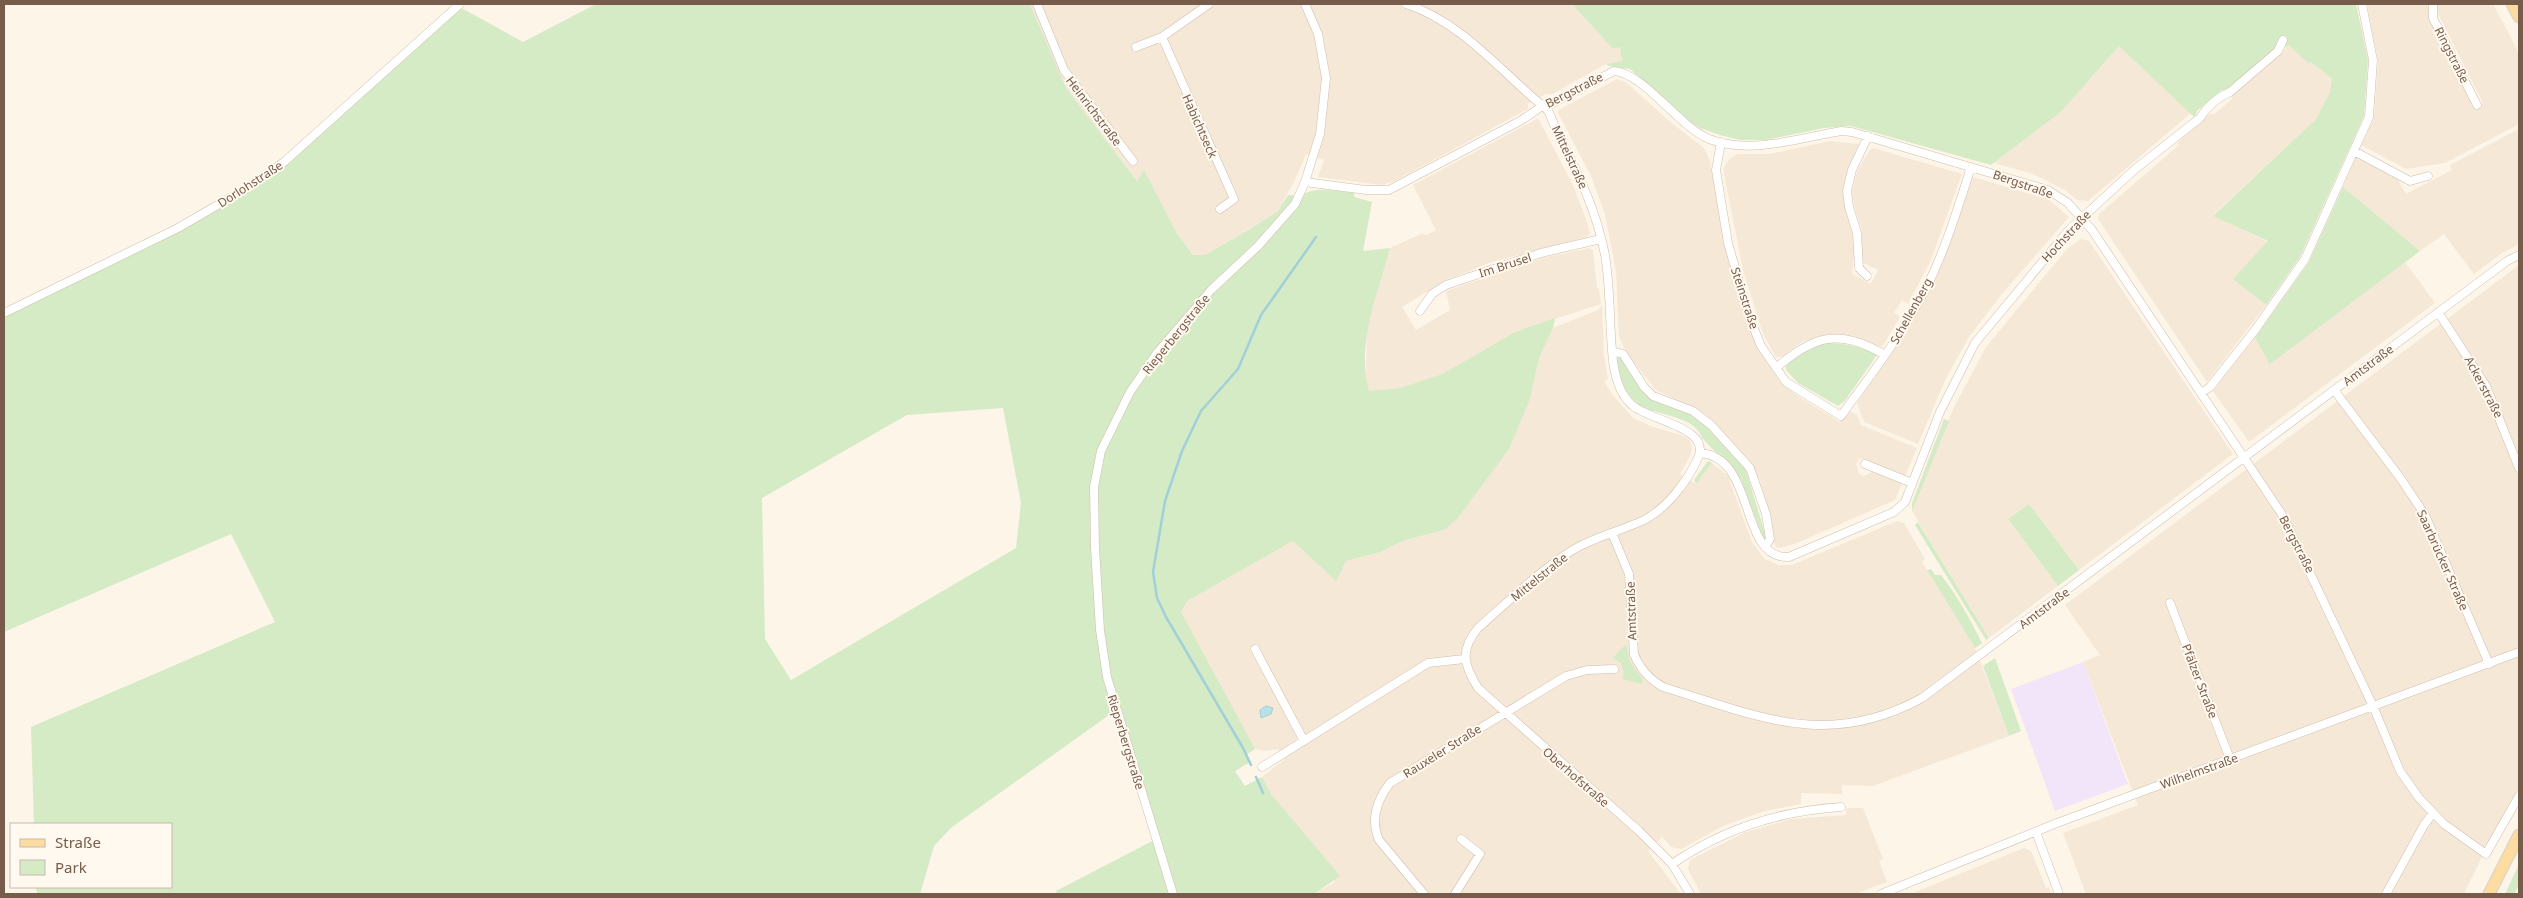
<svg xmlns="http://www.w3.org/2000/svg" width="2523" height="898" viewBox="0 0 2523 898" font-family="'Noto Sans',sans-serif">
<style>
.residential{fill:#f5e8d7}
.education{fill:#f2e5fa}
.green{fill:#d4ebc6;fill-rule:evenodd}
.water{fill:#bce0e7;stroke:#a2d0d9}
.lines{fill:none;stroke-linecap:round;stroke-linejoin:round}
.stream{stroke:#a2d0d9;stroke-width:2.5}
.minor-casing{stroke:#cfbdad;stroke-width:9}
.primary-casing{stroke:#d9d1cd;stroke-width:13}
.minor{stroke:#fff;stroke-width:8}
.primary{stroke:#fcdca1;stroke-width:11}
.labels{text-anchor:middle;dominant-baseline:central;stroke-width:4;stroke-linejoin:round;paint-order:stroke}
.street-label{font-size:12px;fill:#785c4b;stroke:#fff9ef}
</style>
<rect width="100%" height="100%" fill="#fdf5e8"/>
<path class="residential" d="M1030 4H1572L1613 49 1620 47 1622 61 1606 64 1552 94H1546L1528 104V109L1395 181 1382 185 1318 177 1324 160 1306 154 1294 182 1277 212 1205 255H1193L1176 232 1144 171 1137 181 1066 88Z
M2367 4H2429V17L2475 108 2483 103 2435 8 2437 4H2493L2519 53V124L2445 163 2406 169 2361 145 2374 118 2378 60Z
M2120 45 2191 113 2088 201 2077 200 2065 190 2033 174 1994 163 2061 112Z
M2289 45 2309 63 2311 62 2333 80 2330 92 2316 119 2213 215 2268 242 2234 279 2266 305 2207 382 2098 219 2099 214 2179 145 2177 143 2211 113 2213 115 2232 99 2231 96Z
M1617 79 1627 83 1668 120 1704 148 1710 161 1731 271 1748 325 1761 354 1779 381 1799 397 1840 422 1851 411 1857 415 1861 425 1917 448 1905 476 1859 458 1856 464 1859 474 1864 476 1874 471 1902 483 1895 500 1797 543 1780 548 1776 547 1772 539 1770 516 1759 478 1749 460 1701 412 1656 390 1627 354 1619 337 1616 272 1605 214 1591 176 1557 111Z
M1537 119 1539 120 1573 185 1586 219 1590 233 1587 237 1492 262 1446 280 1402 307 1416 330 1450 310 1446 291 1542 258 1589 248 1593 250 1597 288H1599L1601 304 1515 332 1442 374 1400 388 1369 391 1366 377 1367 327 1390 248 1421 234 1427 235 1436 230 1413 185Z
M2519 129V244L2502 253 2474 274 2444 234 2420 251 2343 187 2356 156 2397 178 2406 194 2452 170 2450 165Z
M1830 141 1859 144 1848 169 1843 191 1855 248 1852 274 1871 284 1878 270 1862 262V231L1854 206 1852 191 1857 172 1869 151 1873 148 1962 174 1930 262 1908 304 1902 300 1894 313 1900 317 1882 347 1854 336 1828 334 1802 342 1783 356 1776 357 1763 334 1743 270 1723 169 1729 159 1738 154H1770Z
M1973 177 2048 199 2069 217 2001 295 1969 337 1946 378 1918 444 1864 422 1857 403 1894 350 1923 302 1952 238Z
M2081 239 2089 241 2233 454 2079 570 2029 504 2008 519 2058 586 1989 638 1912 511 1953 409 1986 347 2067 249Z
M2405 262 2435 303 2249 442 2213 391 2255 338 2271 363Z
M2519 265V790L2490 840 2464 894H2086L2063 833 2138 805 2083 662 2100 655 2065 605Z
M1602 305 1604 355 1608 379 1604 381 1611 393 1633 418 1653 427 1684 436 1690 441 1692 448 1690 456 1680 474 1696 484 1712 463 1728 476 1752 542 1765 559 1778 565H1792L1897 521 1904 523 1925 559 1922 562 1975 648 2009 736 1873 786 1842 785V794L1801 793V804L1765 811 1742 819 1719 828 1682 849 1671 847 1662 837 1648 851 1681 894H1314L1335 882 1271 794 1262 777 1285 759 1278 749 1266 751 1255 749 1250 744 1181 613 1187 601 1293 541 1346 561 1381 552 1405 540 1444 530 1530 399 1539 358 1553 328 1598 310Z
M1846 808H1863L1883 859 1879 861 1887 882 1855 894H1701L1688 869 1690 860 1746 832 1791 819 1846 815Z
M2024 848 2031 851 2046 888 2049 887 2051 894H1910Z"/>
<path class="education" d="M2083 662 2128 784 2055 811 2011 689Z"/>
<path class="green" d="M596 4H1030L1066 88 1137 181 1144 170 1176 232 1193 255H1205L1248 230 1277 212 1288 195C1306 197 1304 191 1318 190 1330 189 1342 192 1354 193V197L1372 202 1363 251 1390 248C1378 295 1356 342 1369 391L1400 388 1442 374 1515 332 1555 318 1553 328 1539 358 1530 399 1509 449 1457 519 1444 530 1405 540 1381 552 1346 561 1336 581 1293 541 1187 601 1181 612 1255 749 1246 755 1250 762 1235 771 1245 786 1262 777 1271 794 1340 876 1314 894H1057L1056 891 1160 837 1154 824 1120 711 1112 713 952 827 934 846 920 894H37L36 887H171V824H34L31 727 275 622 231 534 4 632V313L178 228 284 162 458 6 523 42ZM1003 408 1021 503 1016 548 791 680 765 639 762 498 907 415Z
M1572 4H2356L2368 60 2364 116 2300 257 2266 305 2233 279 2268 241 2213 216 2316 119 2330 92 2332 79 2311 62 2309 64 2289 45 2286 48 2284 42 2226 90H2222L2197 111 2195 118 2119 46 2061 112 1991 165 1851 126 1824 128 1766 140H1740L1720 135 1700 128 1686 119 1630 69 1609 66 1606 64 1622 61 1620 47 1613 49Z
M2343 187 2420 251 2270 364 2255 338 2309 262Z
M1828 343C1846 343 1860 347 1877 355L1844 402 1838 406 1798 383 1786 370V366C1799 354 1810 346 1828 343Z
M1620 357 1644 392 1651 399 1690 412 1707 425 1745 467 1767 540 1765 541 1762 536 1741 479 1702 438C1697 420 1669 416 1654 411L1650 413C1626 397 1621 386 1616 358Z
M1944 419 1949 421 1912 511V503Z
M1708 461 1712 463 1696 484 1694 480Z
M2029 504 2079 570 2058 586 2008 519Z
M1918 522 1989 638 1986 640 1915 525Z
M1931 569 1935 575H1941C1957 595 1970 619 1982 643L1975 648 1927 570Z
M1626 644 1630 662 1643 680 1642 684 1622 679 1624 674 1621 663 1613 658Z
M1995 658 2021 731 2009 736 1983 666Z
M2519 864V885L2514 894H2505Z"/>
<path class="water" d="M1266 706 1273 708 1271 714 1261 718 1260 710Z"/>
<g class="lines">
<path class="stream" d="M1251 765 1243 748 1166 617 1157 598 1153 572 1165 501 1182 451 1201 411 1238 369 1261 315 1316 237
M1256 777 1263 793"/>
<defs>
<path id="minor" d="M1037 4 1064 70 1133 161
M1406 4C1459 21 1497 67 1538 102 1552 109 1552 124 1559 136 1579 174 1597 213 1605 255 1611 290 1609 326 1613 361 1615 376 1620 395 1632 405 1649 421 1712 427 1698 458 1687 482 1667 508 1644 520 1621 531 1593 537 1571 551 1537 573 1508 602 1478 628 1460 650 1463 664 1478 688L1639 831 1672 864 1690 894
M2433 4V18L2477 105
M1162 37 1234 199 1220 209
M1136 47 1162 37 1209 4
M1721 142 1716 170 1728 243 1749 316 1761 346 1786 382 1841 416C1870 376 1901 336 1924 292 1944 254 1958 208 1971 167
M2354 151 2410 181 2428 176
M1305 182 1366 190H1389L1520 121 1544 105 1551 104 1614 71C1645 74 1677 125 1709 139 1750 155 1799 138 1841 131L1852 132 2048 190 2068 203 2092 230 2283 516 2373 706 2400 771 2419 798 2444 824 2486 854 2519 796
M1867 276 1859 268 1857 233 1849 207 1847 191 1852 170 1868 136
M1420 311 1432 294 1446 285 1541 253 1601 239
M2438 312 2486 386 2519 468
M4 313 178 228 245 189 284 162 460 4
M1612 351 1623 354 1644 387 1653 396 1693 411 1711 425 1750 468 1766 514 1770 539 1765 547
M1776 368C1814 335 1840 328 1885 355
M2334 390 2401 479 2425 515 2489 664
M2201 393 2210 387 2255 330 2305 259 2369 117 2373 60 2362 4
M1700 453C1757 457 1738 560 1789 557L1894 512 1905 502 1940 412 1975 343 2068 231 2134 170 2200 118C2207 106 2217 98 2230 92L2278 51 2283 40
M1865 464 1912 483
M1612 533 1629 574 1634 654C1640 669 1649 679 1663 687 1758 716 1827 750 1922 698L2507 261 2519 255
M2170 603 2230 759
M1255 649 1304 741
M1262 767 1428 663 1464 659
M2036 832 2059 894
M1672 864C1724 828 1779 811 1841 807
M1173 894 1107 677 1100 630 1095 548 1094 487 1101 451 1130 392 1157 353 1211 290 1258 246 1295 204 1305 182 1320 134 1326 78 1318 34 1305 4
M1424 894 1379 840C1370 819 1377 800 1390 783L1566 676 1587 670 1614 669
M1455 894 1480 854 1461 839
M1881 894 2057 823 2519 652
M2386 894 2424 825 2433 813"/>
<path id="primary" d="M2512 4 2519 17
M2489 894 2519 835"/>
</defs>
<use href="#minor" class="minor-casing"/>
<use href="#primary" class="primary-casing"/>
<use href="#minor" class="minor"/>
<use href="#primary" class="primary"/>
</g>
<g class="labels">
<g class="street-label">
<text transform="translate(2452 55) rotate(63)">Ringstraße</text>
<text transform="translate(1574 90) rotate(-27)">Bergstraße</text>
<text transform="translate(1094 111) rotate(53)">Heinrichstraße</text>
<text transform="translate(1200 126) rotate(66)">Habichtseck</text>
<text transform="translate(1570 157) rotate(65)">Mittelstraße</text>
<text transform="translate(250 184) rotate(-33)">Dorlohstraße</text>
<text transform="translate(2023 184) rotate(19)">Bergstraße</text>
<text transform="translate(2066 236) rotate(-47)">Hochstraße</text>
<text transform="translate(1505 265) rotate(-18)">Im Brusel</text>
<text transform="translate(1745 298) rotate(72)">Steinstraße</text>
<text transform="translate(1911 311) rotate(-61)">Schellenberg</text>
<text transform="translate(1176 334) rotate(-51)">Rieperbergstraße</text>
<text transform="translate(2368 365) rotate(-37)">Amtstraße</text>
<text transform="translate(2484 387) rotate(62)">Ackerstraße</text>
<text transform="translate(2297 544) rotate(63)">Bergstraße</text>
<text transform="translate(2443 560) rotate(66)">Saarbrücker Straße</text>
<text transform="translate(1539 577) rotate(-39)">Mittelstraße</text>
<text transform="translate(2044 608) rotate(-37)">Amtstraße</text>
<text transform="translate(1631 611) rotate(-92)">Amtstraße</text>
<text transform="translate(2200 681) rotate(69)">Pfälzer Straße</text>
<text transform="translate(1126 742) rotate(73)">Rieperbergstraße</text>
<text transform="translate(1442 751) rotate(-32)">Rauxeler Straße</text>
<text transform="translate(2199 771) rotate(-20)">Wilhelmstraße</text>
<text transform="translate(1576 777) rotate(41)">Oberhofstraße</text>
</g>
</g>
<rect width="2523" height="898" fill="none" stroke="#785c4b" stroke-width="10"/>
<rect x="10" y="823" width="162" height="65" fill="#fff9ef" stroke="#c9baad"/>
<rect x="20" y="839" width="25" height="8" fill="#fcdca1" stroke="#c9baad"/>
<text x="55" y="848" font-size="15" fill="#785c4b">Straße</text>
<rect x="20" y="860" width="25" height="15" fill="#d4ebc6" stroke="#c9baad"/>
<text x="55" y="873" font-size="15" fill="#785c4b">Park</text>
</svg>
